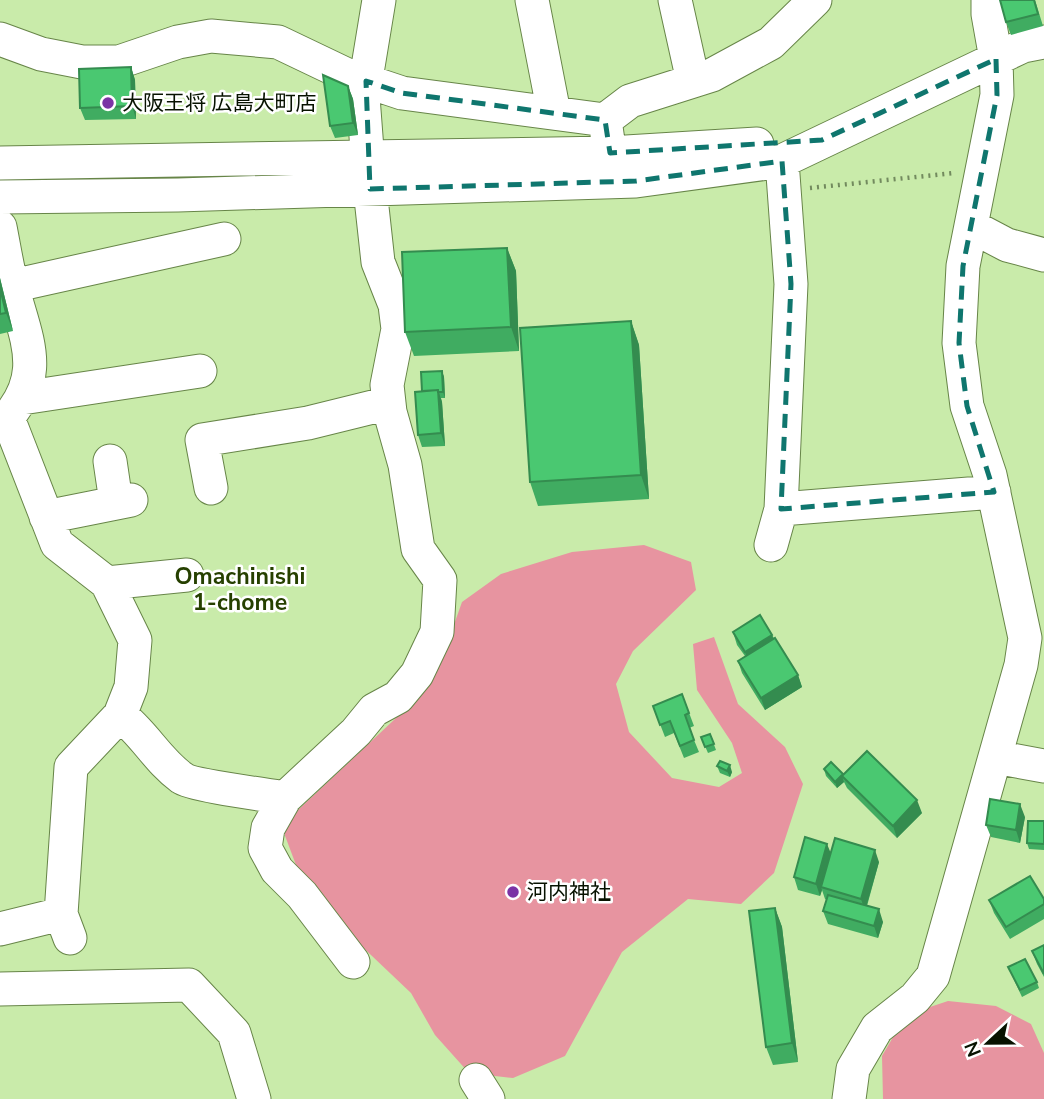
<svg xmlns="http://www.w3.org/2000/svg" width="1044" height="1099" viewBox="0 0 1044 1099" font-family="'Nunito Sans','Noto Sans JP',sans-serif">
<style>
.green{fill:#e794a0}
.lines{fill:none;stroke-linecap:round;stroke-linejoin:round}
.minor-casing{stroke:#678548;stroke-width:35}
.path{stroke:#728a5e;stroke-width:4.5;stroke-dasharray:2 5;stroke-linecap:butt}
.minor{stroke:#fff;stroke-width:33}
.wall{fill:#40ac61}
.shaded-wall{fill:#348c4f}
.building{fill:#4ac871;stroke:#348c4f;stroke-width:2}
.marked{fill:none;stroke:#0f766e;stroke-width:5;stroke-dasharray:14 9;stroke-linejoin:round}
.poi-dot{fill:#7b33a5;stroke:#fff;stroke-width:2.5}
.labels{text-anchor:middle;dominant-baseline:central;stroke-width:5;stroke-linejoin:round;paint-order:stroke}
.poi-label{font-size:21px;fill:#071200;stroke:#fff;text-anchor:start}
.neighbourhood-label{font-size:23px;font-weight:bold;fill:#264000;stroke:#fff}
</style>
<rect width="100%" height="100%" fill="#c9ebaa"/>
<path class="green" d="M644 545 691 562 696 590 633 651 616 684 629 732 672 778 719 787 742 773 732 743 697 690 693 644 714 637 738 704 785 747 803 784 774 873 741 904 688 899 622 952 565 1056 513 1078 469 1073 435 1035 411 993 352 937 296 865 284 833 298 810 412 703 445 650 462 602 501 574 572 552Z
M948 1001 996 1006 1031 1024 1044 1053V1099H883L882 1056 906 1015Z"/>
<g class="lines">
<defs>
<path id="minor" d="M532 0 554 113
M675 0 693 81
M0 39 41 54 82 62H119L178 42 211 36 278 42 345 74 402 93 605 120
M608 141 605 120 630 101 712 75 771 43 815 0
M0 163 610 153 757 144
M0 197 178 195 636 181 782 161 1023 46 1044 42
M971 226 1007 245 1044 255
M0 227C4 247 7 267 12 286 27 342 48 377 0 426
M12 286 224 239
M22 398 200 371
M8 418 57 544 107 583 135 640 131 687 120 715 71 767 61 914 70 938
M110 461 116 502
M211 488 202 440 308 423 389 403
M781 509 994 492
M46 517 131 500
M771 545 781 509 791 284 782 161
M107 583 187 575
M120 715C144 733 157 760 182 778 191 785 267 795 285 798
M995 757 1044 766
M0 929 61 914
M353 962 302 895 277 870 265 848 268 828 285 798 356 732 374 710 398 697 417 674 437 632 440 580 418 549 405 465 390 412 387 385 398 329 395 305 378 262 370 189 363 97 379 0
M0 989 189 985 234 1033 254 1099
M476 1080 488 1099
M849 1099 853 1069 877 1028 915 998 933 976 1021 665 1025 638 990 475 967 406 959 343 963 266 997 95 996 59 988 14V0"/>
</defs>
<use href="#minor" class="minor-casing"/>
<path class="path" d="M810 188 954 173"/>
<use href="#minor" class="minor"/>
</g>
<path class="wall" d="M1035 0 1043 26 1011 35 1006 22Z
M131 67 135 80 136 119 85 120 80 108Z
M348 86 353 99 358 135 335 138 330 126Z
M507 248 516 271 519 351 414 356 405 332Z
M0 278 13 331 0 334Z
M631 321 639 345 649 499 538 506 530 482Z
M442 371 444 377 445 398H441L442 402 445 446 422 447 418 435 422 391Z
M733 632 772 635 798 675 802 687 765 710 742 673 738 661 745 656 737 645Z
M682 694 694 726 689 728 699 752 684 758 674 733 665 737 653 706Z
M710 734 716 750 708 753 701 737Z
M717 766 732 772 730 777 720 773Z
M824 769 843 775 922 813 897 838 847 788 844 782 837 788 826 776Z
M1025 817 1020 843 991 837 986 825Z
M1044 821V850L1029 849 1027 843Z
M830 853 879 862 867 906 883 922 878 938 828 924 823 911 827 900 825 899 822 890 820 896 798 890 794 877Z
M1044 899V919L1010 939 994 913 989 900Z
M775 908 782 927 798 1062 773 1065 766 1047Z
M1044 945V977L1037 964 1032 951Z
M1008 967 1037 982 1039 988 1022 997Z"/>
<path class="shaded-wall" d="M131 67 135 80 136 119 132 106Z
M348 86 353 99 358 135 353 123Z
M507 248 516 271 519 351 511 327Z
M0 278 13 331 6 313 0 288Z
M631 321 639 345 649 499 641 475Z
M442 371 444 377 445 398 443 392Z
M438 390 442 402 445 446 441 433Z
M772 635 776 647 749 664 745 652Z
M798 675 802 687 765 710 761 698Z
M730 765 732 772 730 777 727 771Z
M843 774 842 776 844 782 837 788 835 782Z
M917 800 922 813 897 838 893 826Z
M1020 804 1025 817 1020 843 1016 830Z
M827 844 832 856 821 887 822 890 820 896 816 884Z
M875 850 879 862 865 911 861 899Z
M775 908 782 927 798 1062 792 1043Z
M879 909 883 922 878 938 874 926Z"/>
<path class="building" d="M1000 0H1034L1038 14 1006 22Z
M131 67 132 106 80 108 79 69Z
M323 75 348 86 353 123 330 126Z
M507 248 511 327 405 332 402 252Z
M0 288 6 313 0 314Z
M631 321 641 475 530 482 520 328Z
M442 371 443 392H438V390L422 391 421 372Z
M438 390 441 433 418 435 415 392Z
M760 615 772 635 745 652 733 632Z
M775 638 798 675 761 698 738 661Z
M682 694 689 713 685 715 694 740 680 746 670 721 660 725 653 706Z
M710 734 714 744 705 747 701 737Z
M867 751 917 800 893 826 842 776Z
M720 761 730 765 727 771 717 766Z
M831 762 843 774 835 782 824 769Z
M990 799 1020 804 1016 830 986 825Z
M1028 821H1044V844L1027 843Z
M805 837 827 844 816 884 794 877Z
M835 838 875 850 861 899 821 887Z
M1030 876 1044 899V904L1006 927 989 900Z
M828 895 879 909 874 926 823 911Z
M775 908 792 1043 766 1047 749 911Z
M1044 945V974L1032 951Z
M1025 959 1037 982 1020 990 1008 967Z"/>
<path class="marked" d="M996 59 997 95 963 266 959 343 967 406 994 492 781 509 791 284 782 161 636 181 370 189 366 81 402 93 605 120 610 153 822 140Z"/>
<g class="poi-dot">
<circle cx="108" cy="103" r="7"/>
<circle cx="513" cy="892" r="7"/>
</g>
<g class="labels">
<g class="poi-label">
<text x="122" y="103">大阪王将 広島大町店</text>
<text x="527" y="892">河内神社</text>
</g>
<g class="neighbourhood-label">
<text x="240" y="576">Omachinishi<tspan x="240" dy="26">1-chome</tspan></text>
</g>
</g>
<g transform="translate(988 1043) rotate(248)" stroke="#ffffff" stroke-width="5" paint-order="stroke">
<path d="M0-5L12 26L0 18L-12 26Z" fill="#071200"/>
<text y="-10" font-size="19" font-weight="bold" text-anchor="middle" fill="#071200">N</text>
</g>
</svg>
